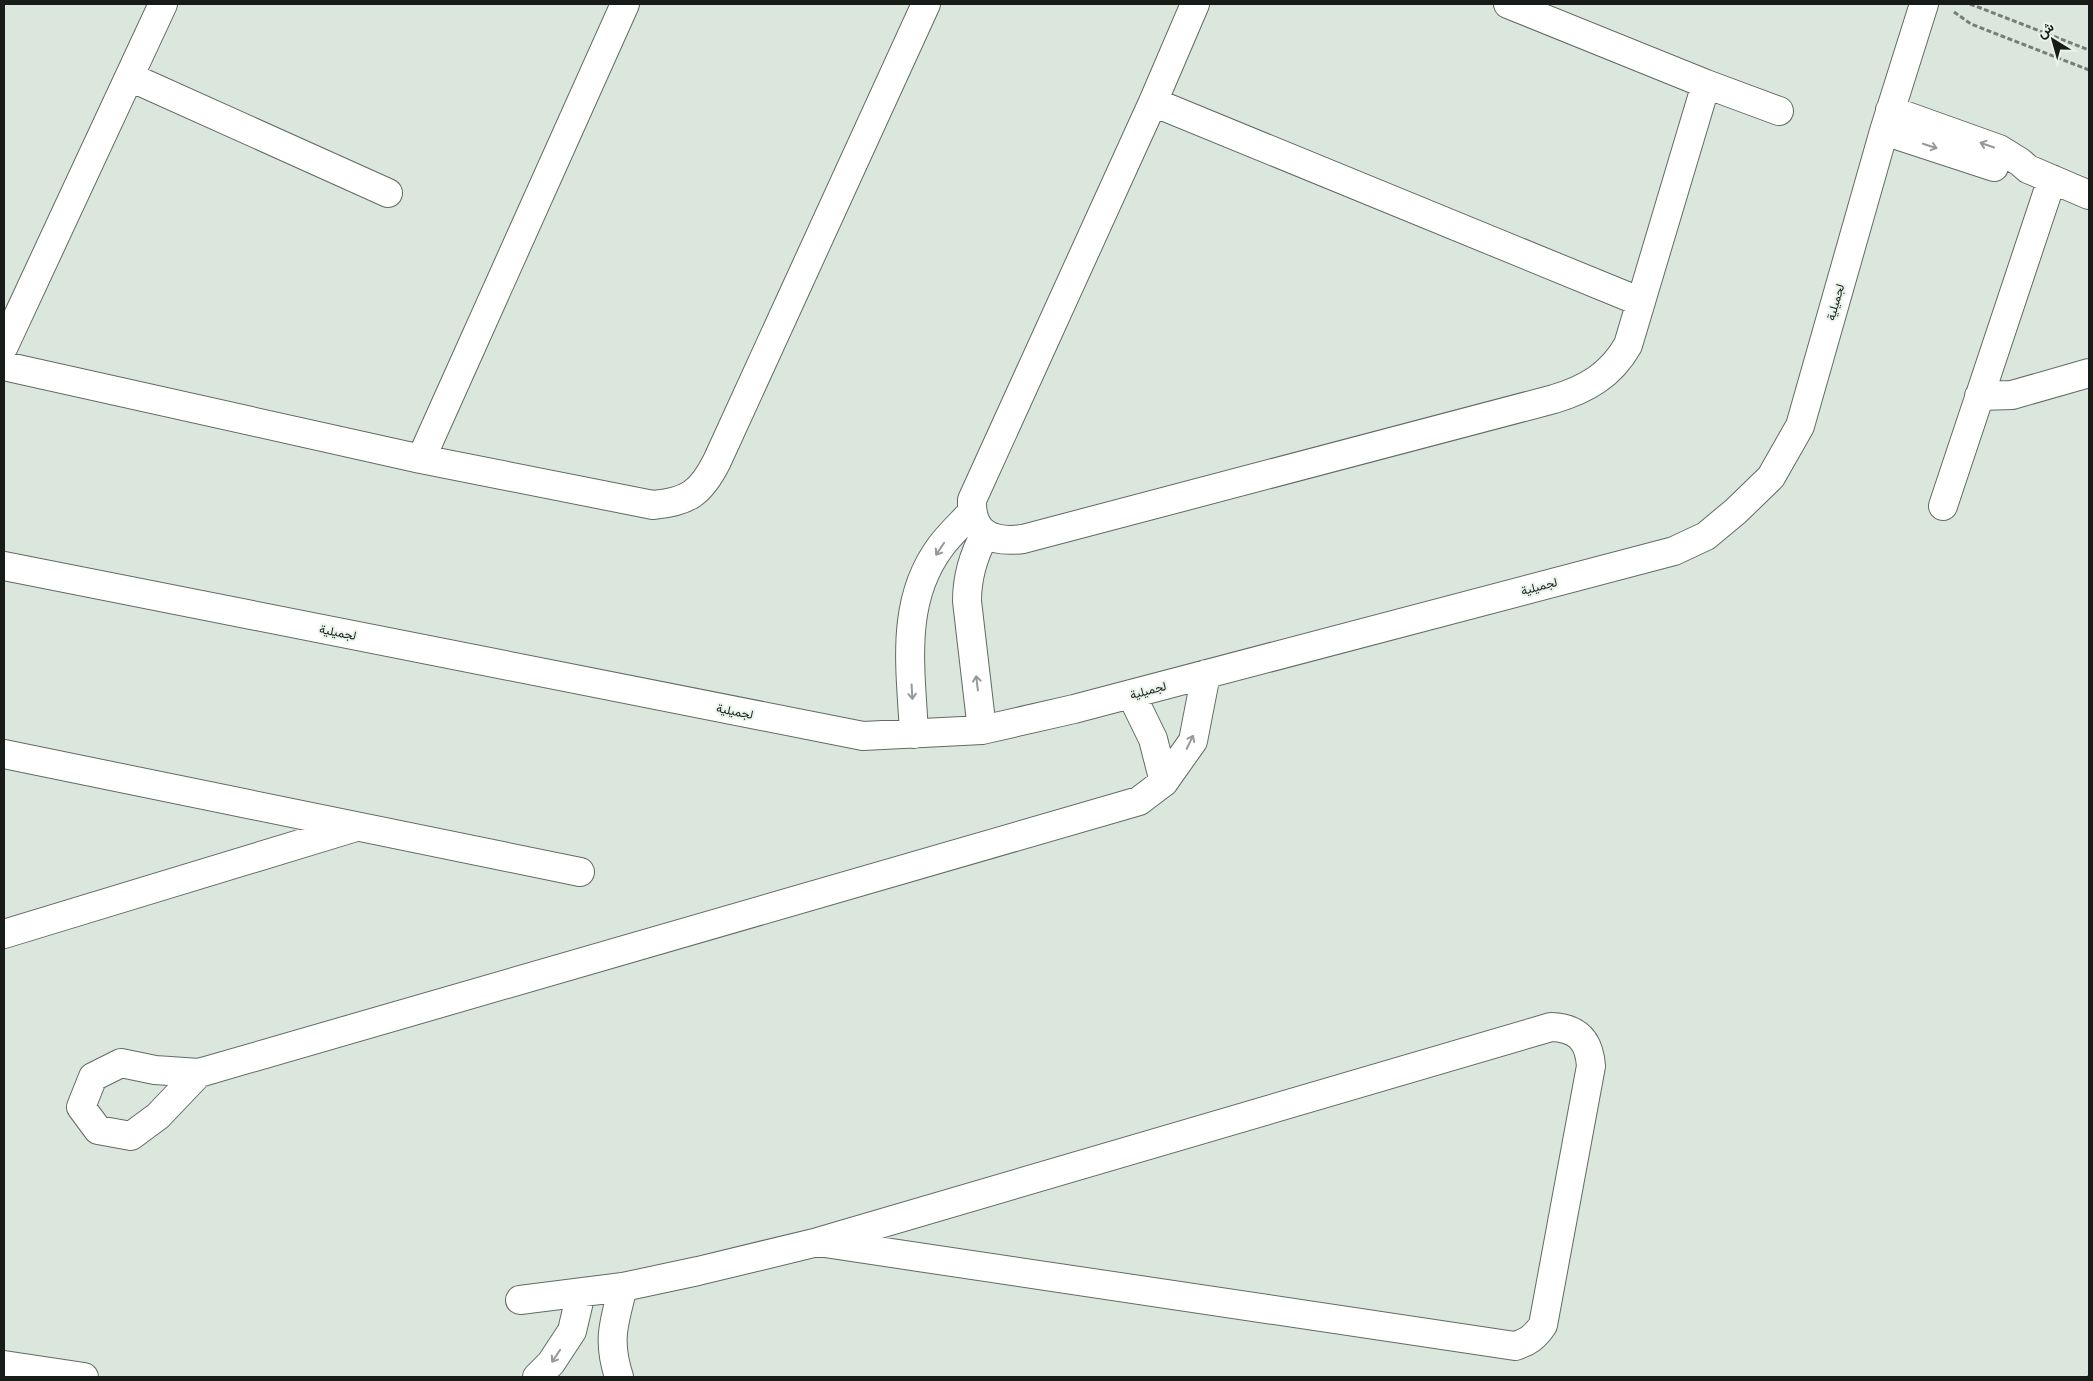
<svg xmlns="http://www.w3.org/2000/svg" width="2093" height="1381" viewBox="0 0 2093 1381" font-family="Montserrat,Vazirmatn,sans-serif">
<style>
.lines{fill:none;stroke-linecap:round;stroke-linejoin:round}
.minor-casing{stroke:#606b62;stroke-width:30}
.major-casing{stroke:#606b62;stroke-width:30}
.path{stroke:#767e77;stroke-width:3;stroke-dasharray:5 2.5;stroke-linecap:butt}
.minor{stroke:#fff;stroke-width:28}
.major{stroke:#fff;stroke-width:28}
.oneway{stroke:#979998}
.labels{text-anchor:middle;dominant-baseline:central;stroke-width:4;stroke-linejoin:round;paint-order:stroke}
.street-label{font-size:12px;fill:#181c19;stroke:#e8f4ea}
</style>
<rect width="100%" height="100%" fill="#dbe7dd"/>
<g class="lines">
<defs>
<path id="minor" d="M1195 4 1153 102 972 500C971 534 992 543 1023 539L1554 399C1587 389 1611 375 1628 345L1706 84
M1508 4 1706 84 1779 111
M130 77 388 193
M1153 102 1641 302
M1890 110 1999 149 2020 162 2028 169 2089 195
M1884 131 1994 167
M4 346 163 4
M4 366 421 459 653 505C688 502 701 493 717 461L926 4
M1979 396 2012 395 2089 373
M421 459 625 4
M1943 506 2052 179
M4 566 863 736 982 730 1074 709 1674 551 1706 536 1736 511 1771 477 1800 426 1884 131 1924 4
M1131 694 1153 739 1164 782
M982 730 967 601C967 576 973 556 985 534
M914 734C911 669 899 602 941 546 950 534 962 523 972 512
M4 754 580 872
M4 934 356 827
M199 1073 158 1116 131 1136 98 1130 81 1107 93 1077 121 1063 155 1070 199 1073 1139 801 1164 782 1193 741 1206 674
M520 1300 623 1287 698 1271 818 1242 1551 1027C1578 1028 1589 1040 1591 1066L1543 1325C1535 1337 1528 1342 1515 1346L818 1242
M537 1377 551 1363 572 1331 581 1293
M619 1377C607 1340 614 1323 623 1287"/>
<path id="major" d="M4 1365 84 1377"/>
</defs>
<use href="#minor" class="minor-casing"/>
<use href="#major" class="major-casing"/>
<path class="path" d="M1970 4 2089 50
M1954 12 1971 24 2089 70
M2089 1377V1375"/>
<use href="#minor" class="minor"/>
<use href="#major" class="major"/>
</g>
<defs><path id="oneway-shaft" d="M-6 0H5M1.5-3L5.5 0L1.5 3" fill="none" stroke-width="1.6" stroke-linecap="round" stroke-linejoin="round" transform="scale(1.25)"/></defs>
<g class="oneway">
<use href="#oneway-shaft" transform="translate(1987 145) rotate(-161)"/>
<use href="#oneway-shaft" transform="translate(1930 146) rotate(18)"/>
<use href="#oneway-shaft" transform="translate(940 549) rotate(124)"/>
<use href="#oneway-shaft" transform="translate(977 683) rotate(-97)"/>
<use href="#oneway-shaft" transform="translate(912 692) rotate(87)"/>
<use href="#oneway-shaft" transform="translate(1190 742) rotate(-64)"/>
<use href="#oneway-shaft" transform="translate(556 1356) rotate(124)"/>
</g>
<g class="labels">
<g class="street-label">
<text transform="translate(1835 302) rotate(-74)">لجميلية</text>
<text transform="translate(1539 586) rotate(-15)">لجميلية</text>
<text transform="translate(338 632) rotate(11)">لجميلية</text>
<text transform="translate(1148 690) rotate(-15)">لجميلية</text>
<text transform="translate(735 711) rotate(11)">لجميلية</text>
</g>
</g>
<rect width="2093" height="1381" fill="none" stroke="#181c19" stroke-width="10"/>
<g transform="translate(2053 40) rotate(323)" stroke="#e8f4ea" stroke-width="4" paint-order="stroke">
<path d="M0-4L9 19L0 12L-9 19Z" fill="#181c19"/>
<text y="-8" font-size="14" font-weight="bold" text-anchor="middle" fill="#181c19">ش</text>
</g>
</svg>
